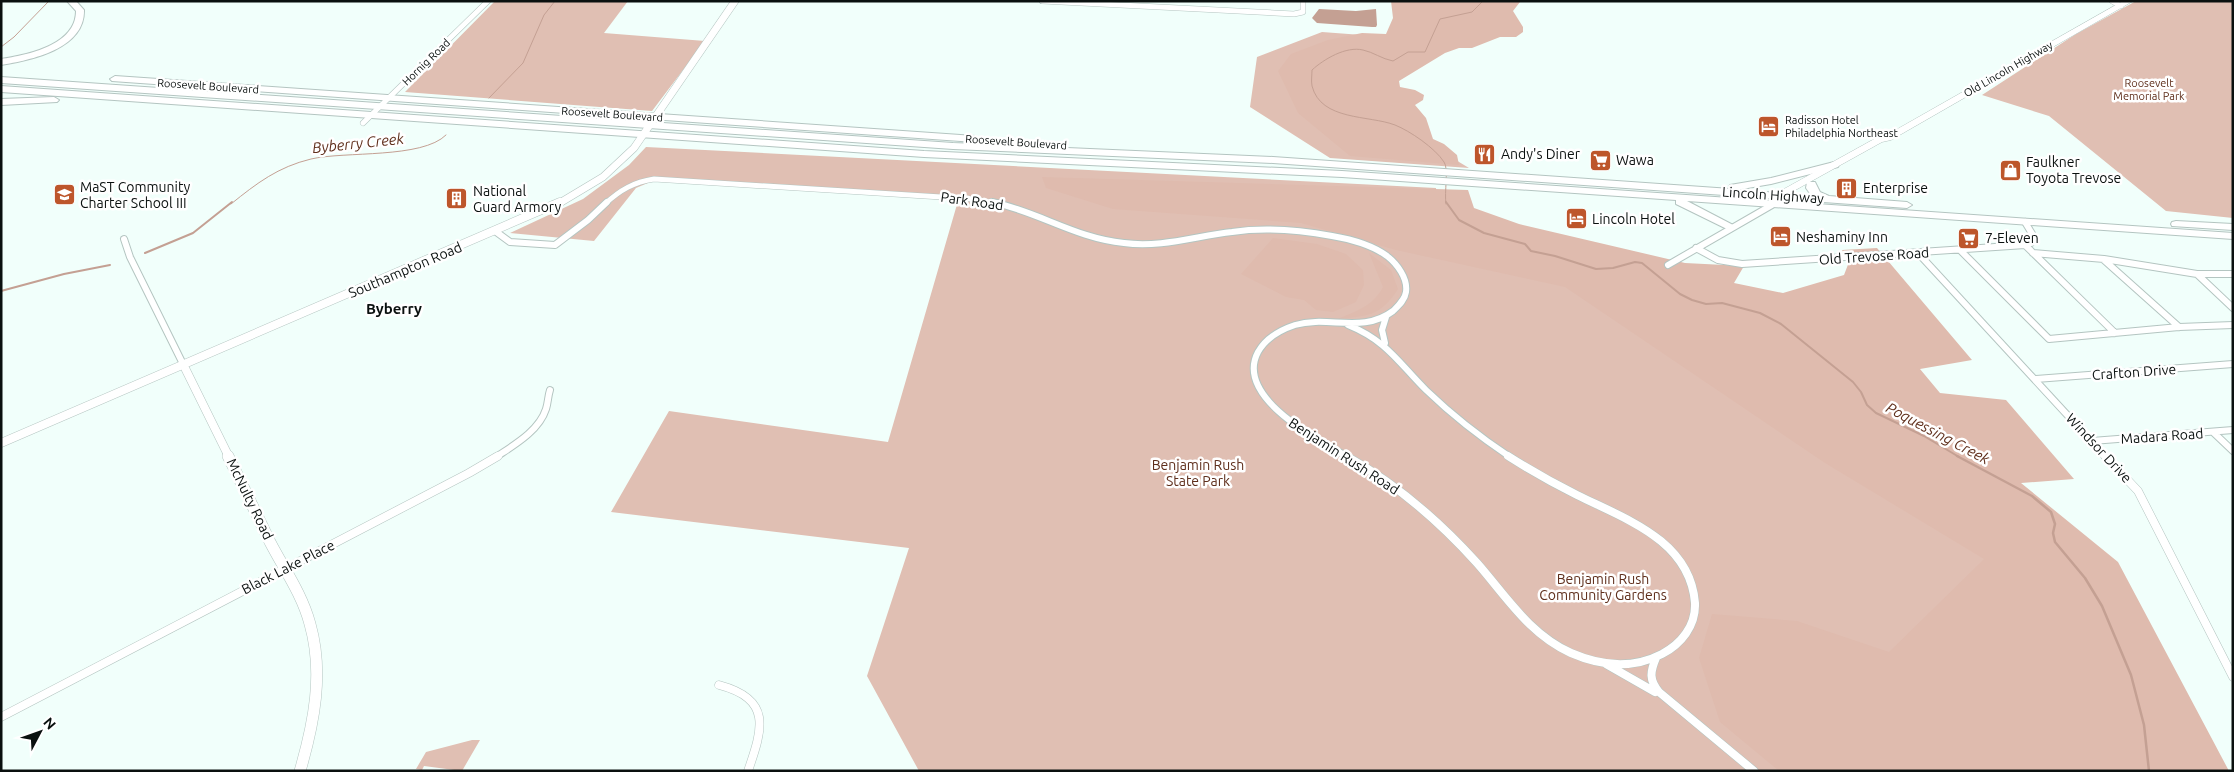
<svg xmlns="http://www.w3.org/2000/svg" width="2234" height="772" viewBox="0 0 2234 772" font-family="Ubuntu,sans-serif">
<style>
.green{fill:#e0bfb3}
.forest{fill:#dfbbae}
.water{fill:#c4a093}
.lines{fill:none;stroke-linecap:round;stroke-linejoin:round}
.stream-far2{stroke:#c4a093;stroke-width:1}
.stream-far1{stroke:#c4a093;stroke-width:2}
.stream{stroke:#c4a093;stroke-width:2.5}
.minor-far2-casing{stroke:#b4c5c1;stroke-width:6}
.minor-far1-casing{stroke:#b4c5c1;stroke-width:8}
.minor-casing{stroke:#b4c5c1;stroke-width:9}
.tertiary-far2-casing{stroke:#b4c5c1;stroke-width:8}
.tertiary-far1-casing{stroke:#b4c5c1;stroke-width:9}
.tertiary-casing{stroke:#b4c5c1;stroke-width:12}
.primary-casing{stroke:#b4c5c1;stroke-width:1}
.trunk-casing{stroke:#b4c5c1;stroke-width:2}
.motorway-casing{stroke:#b4c5c1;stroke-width:2}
.minor-far2{stroke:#fff;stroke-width:5}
.minor-far1{stroke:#fff;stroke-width:6}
.minor{stroke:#fff;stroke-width:8}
.tertiary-far2{stroke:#fff;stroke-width:7}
.tertiary-far1{stroke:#fff;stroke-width:8}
.tertiary{stroke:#fff;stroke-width:11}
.primary{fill:#fff;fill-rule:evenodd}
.trunk{fill:#fff;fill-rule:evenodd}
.motorway{fill:#fff;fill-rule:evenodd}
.labels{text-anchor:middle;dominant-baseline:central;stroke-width:5;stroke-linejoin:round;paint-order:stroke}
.far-street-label{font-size:11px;fill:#0a100f;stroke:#fff}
.far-park-label{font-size:11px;fill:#5e2e1b;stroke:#fff}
.far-poi-label{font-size:11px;fill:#0a100f;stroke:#fff;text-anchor:start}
.poi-label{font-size:14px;fill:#0a100f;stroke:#fff;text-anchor:start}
.street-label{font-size:14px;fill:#0a100f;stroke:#fff}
.park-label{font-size:14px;fill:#5e2e1b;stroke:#fff}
.water-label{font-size:15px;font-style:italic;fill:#60301d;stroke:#fff}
.neighbourhood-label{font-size:15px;font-weight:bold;fill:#0a100f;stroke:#fff}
</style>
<rect width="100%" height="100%" fill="#f1fffb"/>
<path class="green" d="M495 1H628L604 33 705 41 652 111 405 92Z
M1402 1H1483L1474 10 1445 17 1428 36 1435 44 1413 50 1410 54H1389L1370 46 1346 50 1321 61 1313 90 1334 111 1385 120 1401 127 1469 168 1330 158 1250 107 1257 57 1322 32 1402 38Z
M2136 1H2233V218L2166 211 2049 116 1982 95 2076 34Z
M646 147 1436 188V195L1828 349 2153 771H919L867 676 909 548 611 512 669 411 888 442 958 201 662 177 636 188 594 241 510 233 583 199 629 165Z
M472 740H480L462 771 424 766 422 770 416 769 426 752Z"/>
<path class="forest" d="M1391 1H1525L1520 2 1513 11 1523 27V32L1516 37H1500L1472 48H1459L1445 53 1399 81 1400 87 1415 90 1424 95 1423 100 1415 105 1426 118 1433 139 1444 144 1457 155 1459 165 1350 156 1298 113 1278 71 1291 54 1328 40 1362 33 1386 34 1393 18Z
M1042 177 1468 190 1474 208 1519 224 1685 263 1744 266 1734 283 1783 293 1844 275 1849 262 1842 250 1877 248 1972 360 1920 369 1940 393 2006 400 2074 479 2021 483 2118 562 2229 771H1779L1720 722 1699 658 1712 614 1797 621 1889 652 1984 559 1825 463 1565 287 1396 250 1301 223 1113 209 1046 188Z
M1273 238 1317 244 1346 254 1363 270 1364 285 1356 302 1333 312 1316 310 1304 300 1286 297 1241 274Z
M1369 253 1391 270 1398 289C1380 317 1367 316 1337 319 1355 312 1373 306 1383 287Z"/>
<path class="water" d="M1319 9 1356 11 1376 9 1377 25 1376 27H1372L1317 23 1312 18Z"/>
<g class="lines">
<path class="stream-far2" d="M1 47 14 37 49 1
M489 98 523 63 544 15 555 1
M231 204C257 183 278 167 311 159 345 151 422 159 446 135
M1446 204C1444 192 1449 169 1444 162 1435 148 1410 131 1395 125 1369 115 1321 121 1312 86 1311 81 1312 75 1312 70 1324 59 1346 46 1363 50 1373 52 1382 59 1393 61L1408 52H1425L1440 19 1472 12 1483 1"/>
<path class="stream-far1" d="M1446 202 1459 220 1484 233 1525 244 1531 251 1555 256 1596 269 1613 268 1635 262 1642 263 1680 294 1692 300 1706 304 1722 303 1760 313 1781 324 1853 382 1861 392 1867 405 1876 413 1924 436 1959 457
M145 253 193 233 232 202
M1 291 64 274 110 265"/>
<path class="stream" d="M1957 456 2032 496 2051 512 2055 524 2053 533 2055 542 2085 578 2102 606 2131 675 2144 725 2149 771"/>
<defs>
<path id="minor-far2" d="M1042 1 1294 14 1303 12V1
M2112 1 2121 6
M363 123 488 1
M605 204C620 190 634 182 654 179L973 199 998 204"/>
<path id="minor-far1" d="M992 202C1039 212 1075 238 1124 243 1161 248 1196 236 1232 232 1265 227 1299 230 1332 236 1350 239 1372 245 1387 256 1397 264 1408 278 1406 292 1405 300 1398 306 1393 311 1363 334 1328 315 1295 325 1280 330 1266 338 1258 352 1234 397 1318 440 1348 457
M495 231 510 242 555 245 588 220 607 202
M124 239 130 257 183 364
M2025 245 2115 333
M1696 248 1718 260 1742 264 2025 245 2031 243 2034 237 2025 222
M1960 250 2049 339 2179 327 2233 325
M1918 253 2106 457
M2033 253 2104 259 2197 274 2233 308
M2104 260 2179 327
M1668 265 1772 205
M2197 274H2233
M1348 325C1387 341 1398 362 1426 390 1452 415 1480 437 1510 457
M1385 343 1382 330 1386 317
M2036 379 2233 364
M2213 432 2233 451
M2092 441 2233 430
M496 457C514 445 539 431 546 409 548 403 548 396 550 390"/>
<path id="minor" d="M1346 456C1395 483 1439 521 1477 563 1506 596 1529 634 1571 653 1601 666 1633 669 1662 654 1681 644 1696 626 1695 603 1690 540 1625 519 1577 495 1553 483 1530 470 1508 456
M2105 456 2138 491 2233 677
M1656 658C1650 672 1649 680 1659 692L1754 771
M1606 664 1655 692
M719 685C772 699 763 728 748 771
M1 717 469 473 498 456"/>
<path id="tertiary-far2" d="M558 204 603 177 634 148 735 1"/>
<path id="tertiary-far1" d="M183 364 229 457
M1 443 560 202"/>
<path id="tertiary" d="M228 456C242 484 256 513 270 542 284 569 302 594 310 624 324 673 314 723 300 771"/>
<path id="primary" d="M2123 1H2133L1891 140 1882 142 1781 198 1775 207H1769L1767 205 1775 194 1876 138 1885 136Z"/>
<path id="trunk" d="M115 76 975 136 980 139 975 142 112 81 110 79Z
M1 77 953 143 1273 157 1731 189 1729 187 1730 185 1771 178 1834 162 1839 165 1838 167 1771 184 1736 190 1811 195 1806 188 1807 182H1815L1820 192 1829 196 1907 202 1912 205 1907 208 1273 163 953 149 1 83Z
M1 86 924 151 1342 171 2233 233V239L1687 201 1735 226 1736 228 1731 231 1676 204V200L1342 177 924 157 1 92Z
M2176 221 2233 224V230L2172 226 2171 224 2172 222Z"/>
<path id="motorway" d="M67 1H76L84 10C85 49 31 60 1 65V59C28 55 76 45 76 11Z
M54 97 59 100 57 102 1 105V99Z"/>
</defs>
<use href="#minor-far2" class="minor-far2-casing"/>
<use href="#minor-far1" class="minor-far1-casing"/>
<use href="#minor" class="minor-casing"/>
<use href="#tertiary-far2" class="tertiary-far2-casing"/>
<use href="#tertiary-far1" class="tertiary-far1-casing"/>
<use href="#tertiary" class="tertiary-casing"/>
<use href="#primary" class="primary-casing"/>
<use href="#trunk" class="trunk-casing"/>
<use href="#motorway" class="motorway-casing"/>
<use href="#minor-far2" class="minor-far2"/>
<use href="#minor-far1" class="minor-far1"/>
<use href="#minor" class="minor"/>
<use href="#tertiary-far2" class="tertiary-far2"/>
<use href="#tertiary-far1" class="tertiary-far1"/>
<use href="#tertiary" class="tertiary"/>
<use href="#primary" class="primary"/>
<use href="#trunk" class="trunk"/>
<use href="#motorway" class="motorway"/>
</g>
<defs>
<symbol id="hotel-square" viewBox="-11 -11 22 22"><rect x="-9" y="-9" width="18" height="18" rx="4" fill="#bd562b" stroke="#fff"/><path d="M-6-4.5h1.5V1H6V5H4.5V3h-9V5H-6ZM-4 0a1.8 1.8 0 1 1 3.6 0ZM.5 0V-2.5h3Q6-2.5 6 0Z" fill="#fff"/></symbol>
<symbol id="restaurant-square" viewBox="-11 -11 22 22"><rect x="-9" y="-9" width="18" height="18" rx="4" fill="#bd562b" stroke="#fff"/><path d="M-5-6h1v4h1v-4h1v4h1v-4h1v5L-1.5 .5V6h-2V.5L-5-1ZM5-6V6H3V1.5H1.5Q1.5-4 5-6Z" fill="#fff"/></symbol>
<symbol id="supermarket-square" viewBox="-11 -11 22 22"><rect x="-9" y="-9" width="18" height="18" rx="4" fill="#bd562b" stroke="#fff"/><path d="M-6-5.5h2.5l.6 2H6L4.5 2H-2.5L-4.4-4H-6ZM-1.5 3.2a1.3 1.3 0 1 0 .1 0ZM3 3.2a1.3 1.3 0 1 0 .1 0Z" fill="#fff"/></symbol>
<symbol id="shop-square" viewBox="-11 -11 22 22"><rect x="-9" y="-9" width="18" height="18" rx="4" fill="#bd562b" stroke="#fff"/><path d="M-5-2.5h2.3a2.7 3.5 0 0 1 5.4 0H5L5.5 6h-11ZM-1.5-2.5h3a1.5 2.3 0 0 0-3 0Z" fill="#fff"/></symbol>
<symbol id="building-square" viewBox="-11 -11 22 22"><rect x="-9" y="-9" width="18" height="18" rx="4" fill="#bd562b" stroke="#fff"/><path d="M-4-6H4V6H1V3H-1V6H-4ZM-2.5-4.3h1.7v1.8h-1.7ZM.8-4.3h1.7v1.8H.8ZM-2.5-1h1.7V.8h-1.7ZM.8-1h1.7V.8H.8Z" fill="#fff"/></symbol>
<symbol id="school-square" viewBox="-11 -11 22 22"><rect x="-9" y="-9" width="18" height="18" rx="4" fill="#bd562b" stroke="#fff"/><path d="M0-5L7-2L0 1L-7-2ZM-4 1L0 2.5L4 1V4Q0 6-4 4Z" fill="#fff"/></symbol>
</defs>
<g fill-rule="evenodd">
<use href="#hotel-square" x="1756" y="114" width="25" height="25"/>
<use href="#restaurant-square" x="1472" y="142" width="25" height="25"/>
<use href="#supermarket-square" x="1588" y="148" width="25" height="25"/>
<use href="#shop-square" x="1998" y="158" width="25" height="25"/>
<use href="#building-square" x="1834" y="176" width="25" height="25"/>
<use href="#school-square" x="52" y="182" width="25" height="25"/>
<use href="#building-square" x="444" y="186" width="25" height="25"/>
<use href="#hotel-square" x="1564" y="206" width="25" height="25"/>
<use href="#hotel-square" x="1768" y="224" width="25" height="25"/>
<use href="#supermarket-square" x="1956" y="226" width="25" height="25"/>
</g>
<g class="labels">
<g class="far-street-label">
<text transform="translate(426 62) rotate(-44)">Hornig Road</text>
<text transform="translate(2008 69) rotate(-30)">Old Lincoln Highway</text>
<text transform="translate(208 86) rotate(4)">Roosevelt Boulevard</text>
<text transform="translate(612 114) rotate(4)">Roosevelt Boulevard</text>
<text transform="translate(1016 142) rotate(4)">Roosevelt Boulevard</text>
</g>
<g class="far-park-label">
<text x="2149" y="83">Roosevelt<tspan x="2149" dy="13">Memorial Park</tspan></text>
</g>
<g class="far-poi-label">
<text x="1785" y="120">Radisson Hotel<tspan x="1785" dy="13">Philadelphia Northeast</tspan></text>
</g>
<g class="poi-label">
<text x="1501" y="154">Andy's Diner</text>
<text x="1616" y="160">Wawa</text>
<text x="2026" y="162">Faulkner<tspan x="2026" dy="16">Toyota Trevose</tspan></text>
<text x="80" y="187">MaST Community<tspan x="80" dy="16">Charter School III</tspan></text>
<text x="1863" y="188">Enterprise</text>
<text x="473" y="191">National<tspan x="473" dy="16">Guard Armory</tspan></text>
<text x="1592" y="219">Lincoln Hotel</text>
<text x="1796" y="237">Neshaminy Inn</text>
<text x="1985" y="238">7-Eleven</text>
</g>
<g class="street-label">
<text transform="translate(1773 195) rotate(4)">Lincoln Highway</text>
<text transform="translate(972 201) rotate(8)">Park Road</text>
<text transform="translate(1874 256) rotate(-4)">Old Trevose Road</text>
<text transform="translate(405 270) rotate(-23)">Southampton Road</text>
<text transform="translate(2134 372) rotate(-4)">Crafton Drive</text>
<text transform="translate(2162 436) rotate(-4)">Madara Road</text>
<text transform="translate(2099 448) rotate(47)">Windsor Drive</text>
<text transform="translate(1344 456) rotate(33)">Benjamin Rush Road</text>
<text transform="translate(250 499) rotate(64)">McNulty Road</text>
<text transform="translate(288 567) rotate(-27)">Black Lake Place</text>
</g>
<g class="park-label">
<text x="1198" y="465">Benjamin Rush<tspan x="1198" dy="16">State Park</tspan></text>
<text x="1603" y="579">Benjamin Rush<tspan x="1603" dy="16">Community Gardens</tspan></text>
</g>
<g class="water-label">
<text transform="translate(358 143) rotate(-6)">Byberry Creek</text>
<text transform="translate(1938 433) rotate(28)">Poquessing Creek</text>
</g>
<g class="neighbourhood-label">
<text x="394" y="308">Byberry</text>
</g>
</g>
<rect width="2234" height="772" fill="none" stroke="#0a100f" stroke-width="5"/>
<g transform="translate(40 732) rotate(49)" stroke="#ffffff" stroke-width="4" paint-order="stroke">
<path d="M0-4L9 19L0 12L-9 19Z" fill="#0a100f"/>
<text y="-8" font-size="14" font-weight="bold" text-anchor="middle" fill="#0a100f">N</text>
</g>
</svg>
